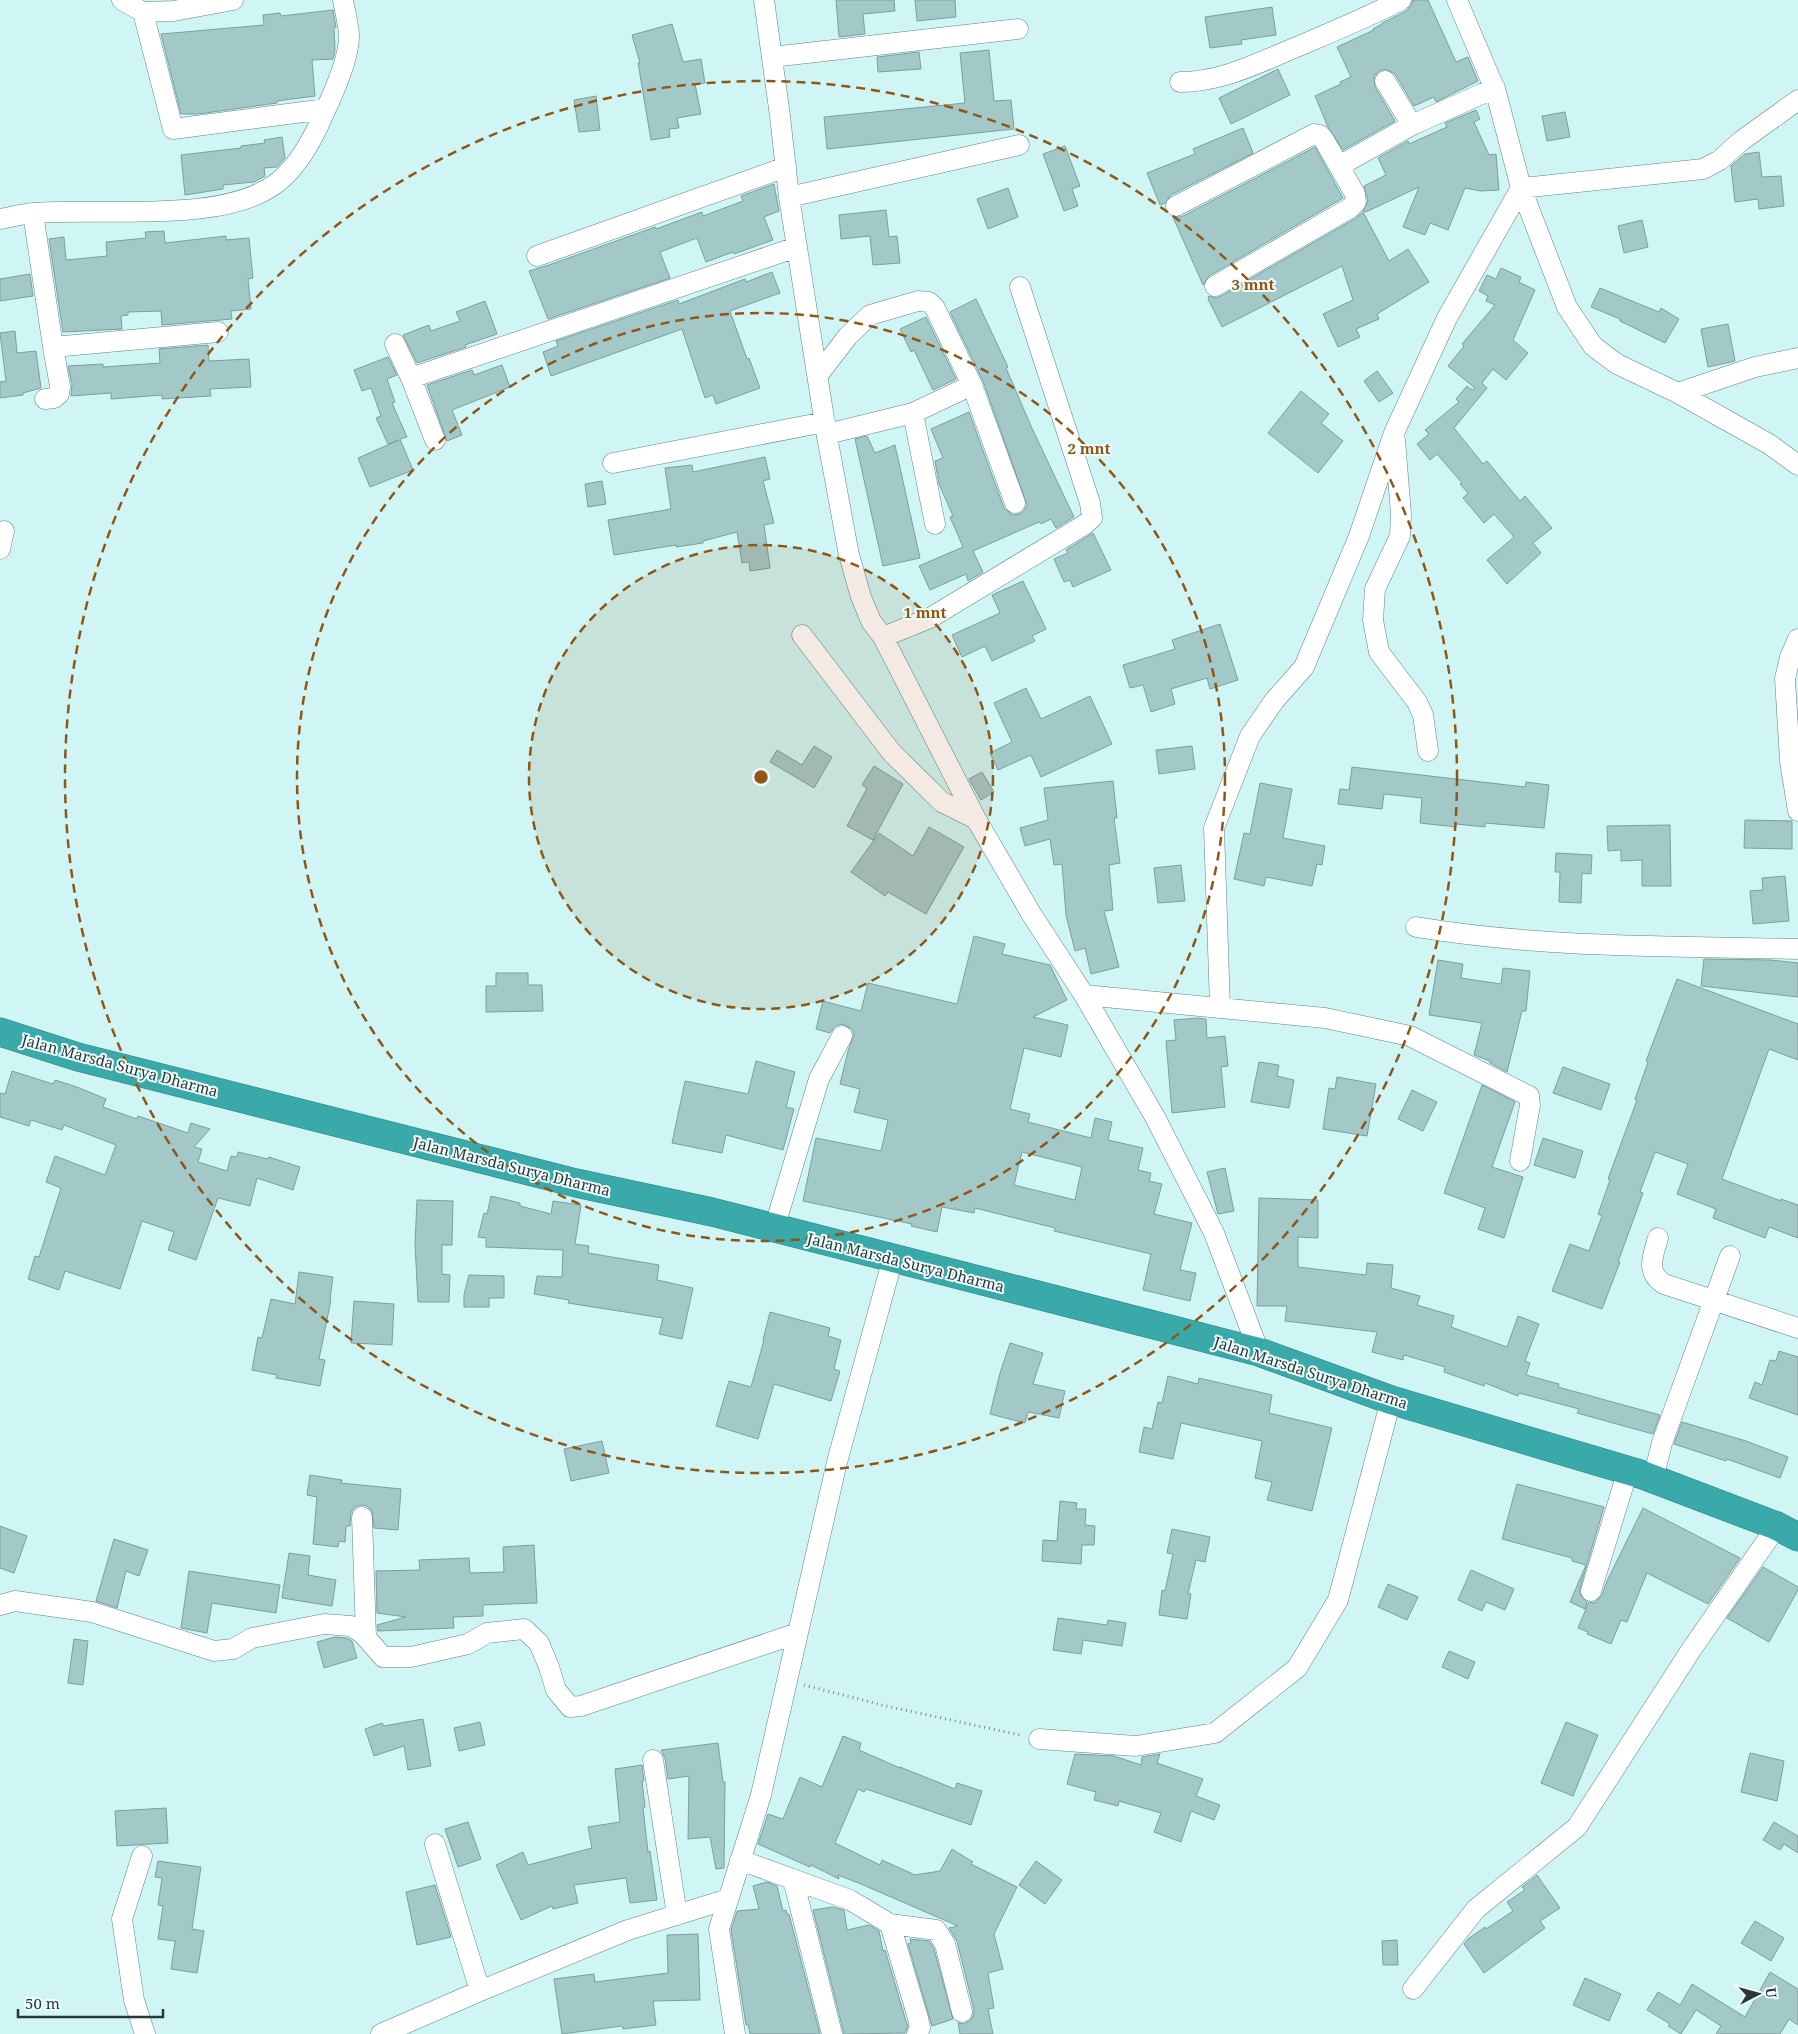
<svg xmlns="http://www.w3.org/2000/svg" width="1798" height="2034" viewBox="0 0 1798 2034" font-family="'Noto Serif',serif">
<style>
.building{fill:#a3c8c8;stroke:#7b9f9f;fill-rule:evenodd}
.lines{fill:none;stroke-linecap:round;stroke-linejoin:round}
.minor-casing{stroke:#608383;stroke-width:21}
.highway-casing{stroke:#338181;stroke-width:29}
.path{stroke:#748e8e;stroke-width:3;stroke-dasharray:1 4;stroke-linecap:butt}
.minor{stroke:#fff;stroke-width:20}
.highway{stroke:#39a9a9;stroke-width:28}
.ring{fill:none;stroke:#915615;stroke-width:2.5;stroke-dasharray:9 6}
.labels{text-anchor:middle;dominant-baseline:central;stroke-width:4;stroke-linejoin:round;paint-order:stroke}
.street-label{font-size:15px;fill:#283737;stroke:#effefd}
.centre{fill:#915615;stroke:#effefd;stroke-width:2.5}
.ring-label{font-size:15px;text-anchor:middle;font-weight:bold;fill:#915615;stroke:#effefd;stroke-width:4;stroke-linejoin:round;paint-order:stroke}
</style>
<rect width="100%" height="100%" fill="#cff6f5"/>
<path class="building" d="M836 0H894L895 11 863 14 865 34 839 37Z
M915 0H955L956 17 917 21Z
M1413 0H1428L1456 62 1468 57 1478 81 1436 102 1434 97 1414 106 1395 74 1385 69 1379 71 1374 76 1375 87 1395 121 1343 150 1328 127 1315 96 1341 84 1340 82 1351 77 1337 47 1374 30 1373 29 1382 24V23L1406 11 1411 6Z
M1272 7 1276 35 1241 40 1242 44 1210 48 1205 17Z
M333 10 336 27H334L335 50 333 59 312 60 315 96 277 101V103L198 114H181L161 34 264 25 263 15 280 13 281 16Z
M672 24 683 62 701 59 705 83 695 84 701 114 677 118 679 128 669 129 670 137 651 140 638 63H640L632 35Z
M989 50 994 101 1011 100 1014 129 827 149 824 117 965 103 960 53Z
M919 52 921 69 878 72 877 57Z
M1278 69 1290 95 1231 124 1219 98Z
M596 96 600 130 579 132 574 100Z
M1476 110 1480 119 1474 122 1489 155 1496 154 1499 190 1481 191 1465 188 1448 230 1430 223 1425 235 1403 227 1419 187 1366 212 1363 211 1368 201 1364 186 1386 175 1378 158 1408 141 1409 144 1447 127 1445 123Z
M1565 112 1570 137 1547 141 1542 116Z
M1243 128 1253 153 1171 195 1165 203 1160 205 1147 173 1195 154 1193 149Z
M282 137 285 158 277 167 264 168 265 176 254 182 223 185V189L185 195 181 155 241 148V146L265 143 264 140Z
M1065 146 1080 186 1072 189 1078 206 1064 211 1043 154Z
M1315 147 1343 198 1209 276 1203 285 1173 217H1181Z
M1759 152 1762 177 1781 176 1784 206 1759 209 1758 199 1735 202 1731 166 1745 154Z
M774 184 779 211 764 217 773 240 734 254 733 252 706 262 697 238 660 252 670 278 548 319 529 271 549 265 655 227 656 229 702 212 703 216 743 201 741 196Z
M1008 188 1018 217 988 229 977 199Z
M886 210 889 237 897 236 900 263 873 265 870 236 841 239 839 215Z
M1363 212 1389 261 1408 249 1429 282 1377 314 1379 319 1356 329 1360 337 1338 347 1323 314 1353 300 1342 266 1222 327 1208 299 1209 296 1215 298 1221 296 1356 218Z
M1642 220 1648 247 1624 253 1618 226Z
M164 231 165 243 226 236V240L249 238 253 278 248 279 251 309 231 311 232 319 162 325 161 311 128 312V315L121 316 122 329 63 332 49 239 64 237 66 260 107 256 106 242 146 238 145 232Z
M1501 268 1521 277 1519 282 1535 290 1513 340 1528 353 1506 380 1493 369 1482 383 1487 388 1454 428 1483 464 1487 461 1520 501 1525 496 1552 528 1533 543 1541 553 1507 584 1487 560 1514 537 1494 514 1484 523 1463 498 1468 493 1460 484 1462 483 1437 454 1430 460 1417 444 1429 434 1425 430 1459 402 1456 399 1467 386 1472 390 1475 388 1448 366 1464 346 1462 344 1495 305 1486 301 1488 296 1479 291 1487 275 1496 279Z
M772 272 780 293 730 311 747 359 749 358 760 388 716 404 713 395 705 398 682 329 551 376 543 352 558 346 556 341 678 300 679 304 745 279 746 282Z
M30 274 33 296 0 301V279Z
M1600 288 1659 312 1661 308 1679 319 1665 343 1620 321V319L1591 307Z
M976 299 1008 367 1006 368 1031 426 1074 517 1056 528 1051 519 1041 524 1039 522 973 551 983 572 968 581 966 574 930 590 919 566 963 547 950 517 953 516 939 484 935 461 943 458 931 429 969 412 1004 508 1012 515 1019 514 1024 511 1027 505 983 381 950 312Z
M485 301 497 334 465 345 466 347 417 363 403 335 429 325 431 331 460 321 456 312Z
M926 317 956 379 933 390 914 350 911 352 900 329Z
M1728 324 1735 361 1708 367 1701 329Z
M15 331 17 353 36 351 41 388 23 393V395L0 398V382L6 381 0 333Z
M208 345 209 361 249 359 251 387 210 389 211 396 162 399V395L111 399V393L71 396 72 384 68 366 103 364V367L160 363 159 349Z
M388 357 397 375 387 379 395 402 392 403 407 437 400 439 413 470 370 487 358 458 399 440 388 444 376 418 381 416 371 388 362 391 354 370Z
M502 365 510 387 452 410 462 435 447 441 427 385 472 370 474 375Z
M1377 371 1393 393 1379 402 1364 381Z
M1301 391 1329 414 1321 423 1343 441 1318 473 1268 433Z
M867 436 875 453 895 445 920 558 883 566 855 439Z
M765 457 770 479 763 481 774 523 764 525 770 568 750 571 749 562 742 563 737 532 703 541V543L676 547V545L614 555 608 520 671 509 665 468 692 465 693 472Z
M602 481 606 504 588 507 585 484Z
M1093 533 1111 570 1073 587 1070 580 1064 582 1054 559 1068 553 1066 550Z
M1023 581 1046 629 1032 636 1035 641 992 661 985 646 962 657 952 635 1000 613 992 595Z
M1220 624 1238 680 1210 689 1207 678 1171 689 1175 704 1151 712 1143 685 1130 688 1123 665 1175 649 1172 640Z
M1026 688 1041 719 1090 696 1112 744 1041 777 1031 755 998 770 990 753 1012 742 994 703Z
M814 746 832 757 814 788 770 762 777 750 802 765Z
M1192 746 1195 769 1159 774 1156 750Z
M874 766 903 784 873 840 847 826 867 788 862 785Z
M1352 767 1525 787 1526 782 1549 785 1544 828 1485 823V827L1456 824V827L1420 823 1422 798 1384 794 1382 809 1338 804 1340 789 1349 790Z
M982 772 994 792 981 800 969 779Z
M1113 781 1117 818H1114L1120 863 1109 865 1113 910 1104 911 1119 967 1091 974 1085 948 1075 951 1066 915 1062 864 1054 865 1050 839 1025 846 1020 828 1048 820 1044 788Z
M1260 783 1292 789 1283 838 1325 846 1322 865 1317 864 1312 886 1266 877 1264 886 1234 879 1244 833 1250 834Z
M1745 820 1792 821V849L1744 848Z
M1670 825 1671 886H1642V860L1621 861V850L1608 851 1607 826Z
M929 827 964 847 926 914 888 892 885 896 851 872 879 833 913 856Z
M1556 853 1592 855 1591 874 1582 873 1581 903 1559 902 1560 872H1555Z
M1181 865 1185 901 1158 903 1154 868Z
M1785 876 1789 921 1753 924 1750 891 1763 890 1762 878Z
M974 936 1005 944 1002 954 1050 965 1067 1000 1033 1017 1068 1025 1061 1057 1024 1048 1010 1109 1030 1114 1028 1122 1091 1138 1095 1118 1112 1122 1108 1140 1143 1148 1138 1170 1151 1173 1149 1181 1162 1184 1154 1214 1192 1223 1180 1270 1196 1273 1190 1301 1143 1290 1151 1254 1054 1231 1055 1228 975 1208 974 1213 942 1207 937 1232 911 1226 912 1224 803 1201 816 1138 881 1151 888 1120 854 1112 860 1089 840 1084 848 1051 854 1035 852 1029 842 1024 835 1026 830 1033 816 1029 823 1001 861 1011 868 983 957 1004ZM1022 1152 1082 1167 1075 1200 1014 1185Z
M1704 959 1771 960 1798 963V997L1701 986Z
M1438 960 1463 964 1461 978 1501 984 1503 968 1530 971 1526 1011H1522L1507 1072 1490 1063V1061L1474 1055 1482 1023 1429 1015Z
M496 973H528V985H542L543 1011 486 1012V986H496Z
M1677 979 1798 1024V1060L1769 1049 1722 1179 1781 1201V1199L1798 1205V1238L1769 1227 1765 1238 1713 1218 1716 1209 1677 1194 1688 1164 1655 1152 1640 1192 1643 1193 1618 1262H1620L1602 1309 1552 1291 1570 1244 1589 1251 1602 1216 1598 1214 1610 1180 1608 1179 1637 1100 1635 1099 1648 1062 1646 1061Z
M1197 1018 1206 1019 1207 1038 1225 1036 1228 1066 1221 1067 1225 1107 1172 1113 1166 1041 1176 1040 1174 1020Z
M756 1061 795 1072 786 1107 794 1109 783 1150 726 1135 722 1153 672 1143 685 1081 748 1094Z
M1259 1062 1279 1065 1277 1076 1294 1080 1289 1108 1251 1102Z
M1563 1067 1610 1084 1601 1110 1553 1093Z
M12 1071 53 1084 55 1080 77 1087 106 1099 103 1107 137 1119 138 1116 188 1133 191 1123 210 1129 194 1147 202 1149 198 1162 227 1171 231 1156 237 1157 238 1152 268 1159 269 1157 300 1167 293 1190 257 1178 250 1206 218 1198 196 1260 168 1250 174 1232 142 1221 120 1289 65 1271 59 1290 28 1279 35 1256 39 1257 61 1188 46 1182 55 1156 105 1175 116 1145 64 1125 62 1130 31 1120 29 1126 0 1117V1093L5 1094Z
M1337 1077 1376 1084 1367 1136 1323 1129 1329 1088 1335 1089Z
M1482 1085 1515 1102 1492 1167 1523 1177 1504 1238 1478 1229 1485 1208 1444 1193Z
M1412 1090 1437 1102 1423 1131 1398 1119Z
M1543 1138 1583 1151 1575 1178 1534 1165Z
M1225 1168 1234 1211 1218 1214 1207 1172Z
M491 1196 520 1203V1206L551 1214 553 1201 581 1205 575 1244 589 1246 588 1253 659 1265 657 1280 693 1288 682 1339 659 1334 663 1318 568 1303 569 1300 534 1294 537 1276 562 1277 563 1250 486 1247V1238L478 1237 484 1213 487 1214Z
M1259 1198 1318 1200V1238L1298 1237V1267L1366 1275 1367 1263 1393 1265 1391 1288 1420 1296 1417 1305 1454 1316 1451 1327 1507 1347 1518 1316 1539 1324 1525 1361 1530 1363 1526 1375 1559 1384 1558 1387 1660 1415 1653 1434 1577 1413 1579 1409 1519 1393 1518 1396 1485 1383 1484 1386 1444 1372 1445 1367 1404 1355 1403 1360 1372 1352 1377 1332 1285 1321 1287 1306H1257Z
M417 1200 453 1201 452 1245H442V1274L450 1275 449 1302H418L415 1244Z
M299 1272 333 1277 330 1299 331 1300 319 1359 325 1360 320 1386 276 1378 277 1375 252 1370 258 1337 262 1338 271 1299 295 1304Z
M469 1275 504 1276V1298H489V1307H464V1295Z
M354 1301 394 1304 392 1345 351 1343Z
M770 1312 830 1328 828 1336 841 1340 834 1369 840 1371 831 1401 774 1384 758 1439 716 1426 729 1381 751 1387 764 1340H763Z
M1010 1343 1043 1353 1033 1384 1065 1391 1059 1418 1028 1412 1025 1423 990 1414 1000 1373Z
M1779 1351 1798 1357V1415L1749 1398 1755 1382 1762 1385 1770 1360 1776 1361Z
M1168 1376 1198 1384 1199 1378 1272 1395 1269 1413 1332 1428 1312 1511 1267 1500 1272 1482 1255 1478 1262 1441 1181 1423 1173 1459 1139 1452 1144 1427 1152 1429 1158 1402 1162 1403Z
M1682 1422 1746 1441 1788 1457 1780 1478 1727 1459 1726 1461 1674 1444Z
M602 1441 609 1473 571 1481 564 1449Z
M310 1475 342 1480 341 1483 401 1489 398 1530 374 1528 372 1511 367 1506 361 1505 355 1507 351 1512 350 1526H346L345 1542 339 1541 338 1547 313 1544 317 1497 307 1495Z
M1517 1484 1604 1507 1580 1588V1594L1587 1602 1585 1609 1570 1602 1586 1565 1572 1561V1558L1502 1539Z
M1060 1501 1077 1503 1076 1509H1086L1085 1525 1095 1526 1094 1545H1082L1081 1564 1042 1561 1043 1540 1057 1541Z
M1643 1508 1740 1558 1708 1604 1647 1573 1627 1622 1621 1620 1611 1644 1587 1634 1588 1632 1578 1628 1589 1602 1595 1603 1602 1595 1607 1581Z
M0 1526 27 1536 14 1573 0 1568Z
M1172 1529 1210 1537 1205 1562 1196 1560 1188 1594H1191L1187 1619 1159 1615 1162 1590 1165 1591 1173 1554 1167 1553Z
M114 1539 148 1550 139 1576 126 1571 117 1608 96 1601Z
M534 1545 537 1603 483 1605V1616L453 1617 454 1628 378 1631 377 1625 406 1617 377 1613 376 1571 420 1570 419 1560 469 1558 470 1573 504 1572 503 1547Z
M289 1553 310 1556 308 1575 336 1580 332 1606 282 1598Z
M1763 1567 1798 1587V1590L1769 1642 1727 1618Z
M1471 1570 1514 1589 1505 1610 1486 1602 1482 1611 1458 1600Z
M189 1571 280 1585 276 1613 212 1603 207 1633 181 1628Z
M1388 1584 1418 1597 1407 1620 1378 1607Z
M1058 1618 1107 1625 1108 1620 1126 1623 1122 1646 1083 1640 1081 1654 1053 1650Z
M335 1637 347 1638 352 1641 357 1658 324 1668 317 1642Z
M74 1639 88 1641 83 1685 68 1683Z
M1449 1651 1475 1662 1468 1679 1442 1667Z
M423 1719 431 1766 408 1770 404 1746 374 1756 365 1729 382 1723 384 1726Z
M480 1722 485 1745 459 1751 454 1728Z
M1566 1722 1598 1735 1573 1796 1541 1783Z
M843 1736 861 1743 859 1750 900 1768V1767L955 1789 957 1783 982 1791 971 1825 866 1789 864 1792 858 1789 835 1843 880 1865 882 1860 915 1875 940 1871 952 1849 973 1862 971 1864 1017 1887 994 1934 1003 1969 988 1973 994 2008 988 2009 993 2034H960L958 2023 964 2024 970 2021 973 2016 974 2010 957 1941 949 1928 958 1926 861 1884 838 1875 839 1879 811 1865 810 1867 758 1844 768 1814 783 1819 800 1777 822 1787Z
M718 1743 723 1782H725L724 1868 716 1869 710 1837 688 1839 689 1776 668 1779 665 1758 661 1750Z
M1750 1753 1784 1761 1777 1801 1741 1792Z
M1075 1754 1114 1756 1141 1765 1142 1757 1160 1754 1157 1763 1203 1779 1196 1796 1220 1805 1214 1820 1191 1811 1181 1842 1154 1832 1161 1813 1119 1801 1118 1806 1094 1800 1096 1792 1067 1784Z
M642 1765 644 1781H642L645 1807 643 1808 648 1852 650 1851 657 1900 630 1903 626 1878 574 1885 578 1903 553 1909 552 1906 521 1920 496 1865 523 1852 528 1865 592 1848 588 1827 620 1822 615 1769Z
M166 1808 168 1843 117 1846 115 1811Z
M468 1822 481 1859 458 1867 445 1829Z
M1774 1822 1798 1836V1853L1784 1844 1780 1850 1763 1840Z
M158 1861 201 1867 192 1929 204 1931 197 1973 171 1969 175 1941 158 1939 163 1906 158 1905 162 1878 155 1877Z
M1036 1861 1062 1880 1045 1904 1019 1885Z
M1537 1875 1560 1908 1540 1921 1545 1928 1484 1973 1464 1944 1468 1939 1485 1927 1486 1929 1513 1911 1507 1902 1525 1890 1522 1887Z
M767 1882 777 1886 783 1911 786 1910 787 1914H789L820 2034H750L748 2024 746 2025 731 1930 737 1911 759 1909 753 1886Z
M435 1885 451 1937 417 1945 406 1892Z
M833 1907 844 1910 847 1930 869 1925 879 1931 883 1951 885 1950 906 2021 908 2026 905 2033 844 2034 813 1910Z
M1755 1921 1784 1938 1771 1961 1741 1943Z
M698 1934 700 2000 653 2001 656 2025 623 2029 622 2026 562 2034 554 1979 594 1974 595 1982 668 1973 667 1935Z
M910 1939 929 1941 934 1949 953 2019 932 2026 908 1944 911 1943Z
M1397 1940 1398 1965H1383L1382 1941Z
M1770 1972 1798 1989V2025L1789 2019 1780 2034H1716L1721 2026 1696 2010 1681 2034 1668 2026 1670 2024 1647 2010 1658 1992 1680 2005 1692 1984 1745 2017Z
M1585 1978 1621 1994 1609 2021 1573 2005Z"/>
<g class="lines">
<defs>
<path id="minor" d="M122 0 143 12 174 11 233 0
M764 0 780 116 789 197 826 431 849 555 861 597 871 621 883 637 976 819 1032 915 1084 995 1155 1117 1214 1233 1259 1352
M1457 0 1496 92 1521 188 1567 307 1593 346 1617 364 1678 393 1769 444 1798 465
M143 12 173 129 326 109
M772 57 1018 29
M1385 81 1412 125
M1180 82C1223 82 1260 62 1299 46 1334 31 1368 17 1401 0
M1339 166 1412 125 1495 88
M1521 188 1703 169 1720 160 1741 141 1798 100
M789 197 1019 145
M1176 206 1314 134 1320 135 1324 140 1355 194 1356 202 1350 208 1215 286
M33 213 53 347 218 332
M0 219C11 217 22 214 34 213 101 207 224 225 278 182 299 165 314 137 324 113 334 92 350 56 349 34 348 23 345 11 343 0
M537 256 786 167
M395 344 411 378 435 440
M818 375 848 336 870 315 918 301 929 302 935 308 972 385 1015 503
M411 378 797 247
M1678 393 1755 367 1798 358
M45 399 54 398 59 394 60 386 53 347
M913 413 935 524
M827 434 913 413 972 385
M1395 440 1401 514 1400 536 1375 589 1373 620 1379 652 1417 702 1423 715 1428 751
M613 463 825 422
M0 549 4 531
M802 635 892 753 942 802 976 819
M883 637 930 618 1084 525 1092 518 1090 503 1020 287
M1798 639 1790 657 1785 679 1790 761 1798 811
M1416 927C1542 948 1670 946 1798 949
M1084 995 1325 1018 1410 1036 1529 1096 1530 1105 1520 1161
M1220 1007 1214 828 1250 736 1274 701 1304 667 1359 536 1394 433 1447 318 1521 188
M774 1229 819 1079 842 1036
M1658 1238C1653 1256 1645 1272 1664 1284L1798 1328
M1653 1479 1662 1443 1730 1256
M362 1517 366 1637
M1591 1591 1628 1470
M0 1605 15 1601 92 1612 214 1651 233 1649 252 1638 324 1624 351 1626 363 1634 383 1657H411L468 1644 487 1633 524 1629 539 1643 549 1667 556 1690 570 1707 581 1706 798 1633
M1039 1739 1136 1746 1215 1733 1297 1668 1338 1600 1391 1400
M653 1760 677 1915
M435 1844 480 1991
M142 1856 122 1919 134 2000 145 2034
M740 1860 850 1900 890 1924 918 2018 920 2028 917 2034
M793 1879 832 2034
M890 1924 936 1930 945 1944 962 2012
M1413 1989 1476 1909 1577 1827 1691 1650 1777 1526
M381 2034 480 1991 628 1930 728 1899
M735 2034 719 1929 761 1795 837 1462 893 1258"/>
<path id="highway" d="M0 1032 78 1057 576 1183 712 1212 893 1258 1259 1352 1391 1400 1640 1474 1777 1526 1798 1537"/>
</defs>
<use href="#minor" class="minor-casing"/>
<use href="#highway" class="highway-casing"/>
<path class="path" d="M804 1685 886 1706 1020 1735"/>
<use href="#minor" class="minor"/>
<use href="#highway" class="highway"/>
</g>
<circle cx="761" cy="777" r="232" fill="#915615" fill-opacity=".12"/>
<g class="ring">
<circle cx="761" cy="777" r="232"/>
<circle cx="761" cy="777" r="464"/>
<circle cx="761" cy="777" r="696"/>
</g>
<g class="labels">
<g class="street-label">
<text transform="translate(120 1065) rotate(15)">Jalan Marsda Surya Dharma</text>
<text transform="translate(512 1166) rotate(14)">Jalan Marsda Surya Dharma</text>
<text transform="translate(906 1262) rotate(14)">Jalan Marsda Surya Dharma</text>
<text transform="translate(1311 1372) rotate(18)">Jalan Marsda Surya Dharma</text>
</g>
</g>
<circle cx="761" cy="777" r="8" class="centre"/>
<g class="ring-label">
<text x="1253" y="290">3 mnt</text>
<text x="1089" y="454">2 mnt</text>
<text x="925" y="618">1 mnt</text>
</g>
<g transform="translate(1758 1994) rotate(84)" stroke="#effefd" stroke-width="4" paint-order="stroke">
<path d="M0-4L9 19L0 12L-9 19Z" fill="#283737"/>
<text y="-8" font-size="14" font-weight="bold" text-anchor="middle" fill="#283737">U</text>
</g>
<path d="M18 2009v8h145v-8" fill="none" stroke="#283737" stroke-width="2.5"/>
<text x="25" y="2009" font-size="15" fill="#283737" stroke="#effefd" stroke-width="4" paint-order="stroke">50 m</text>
</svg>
